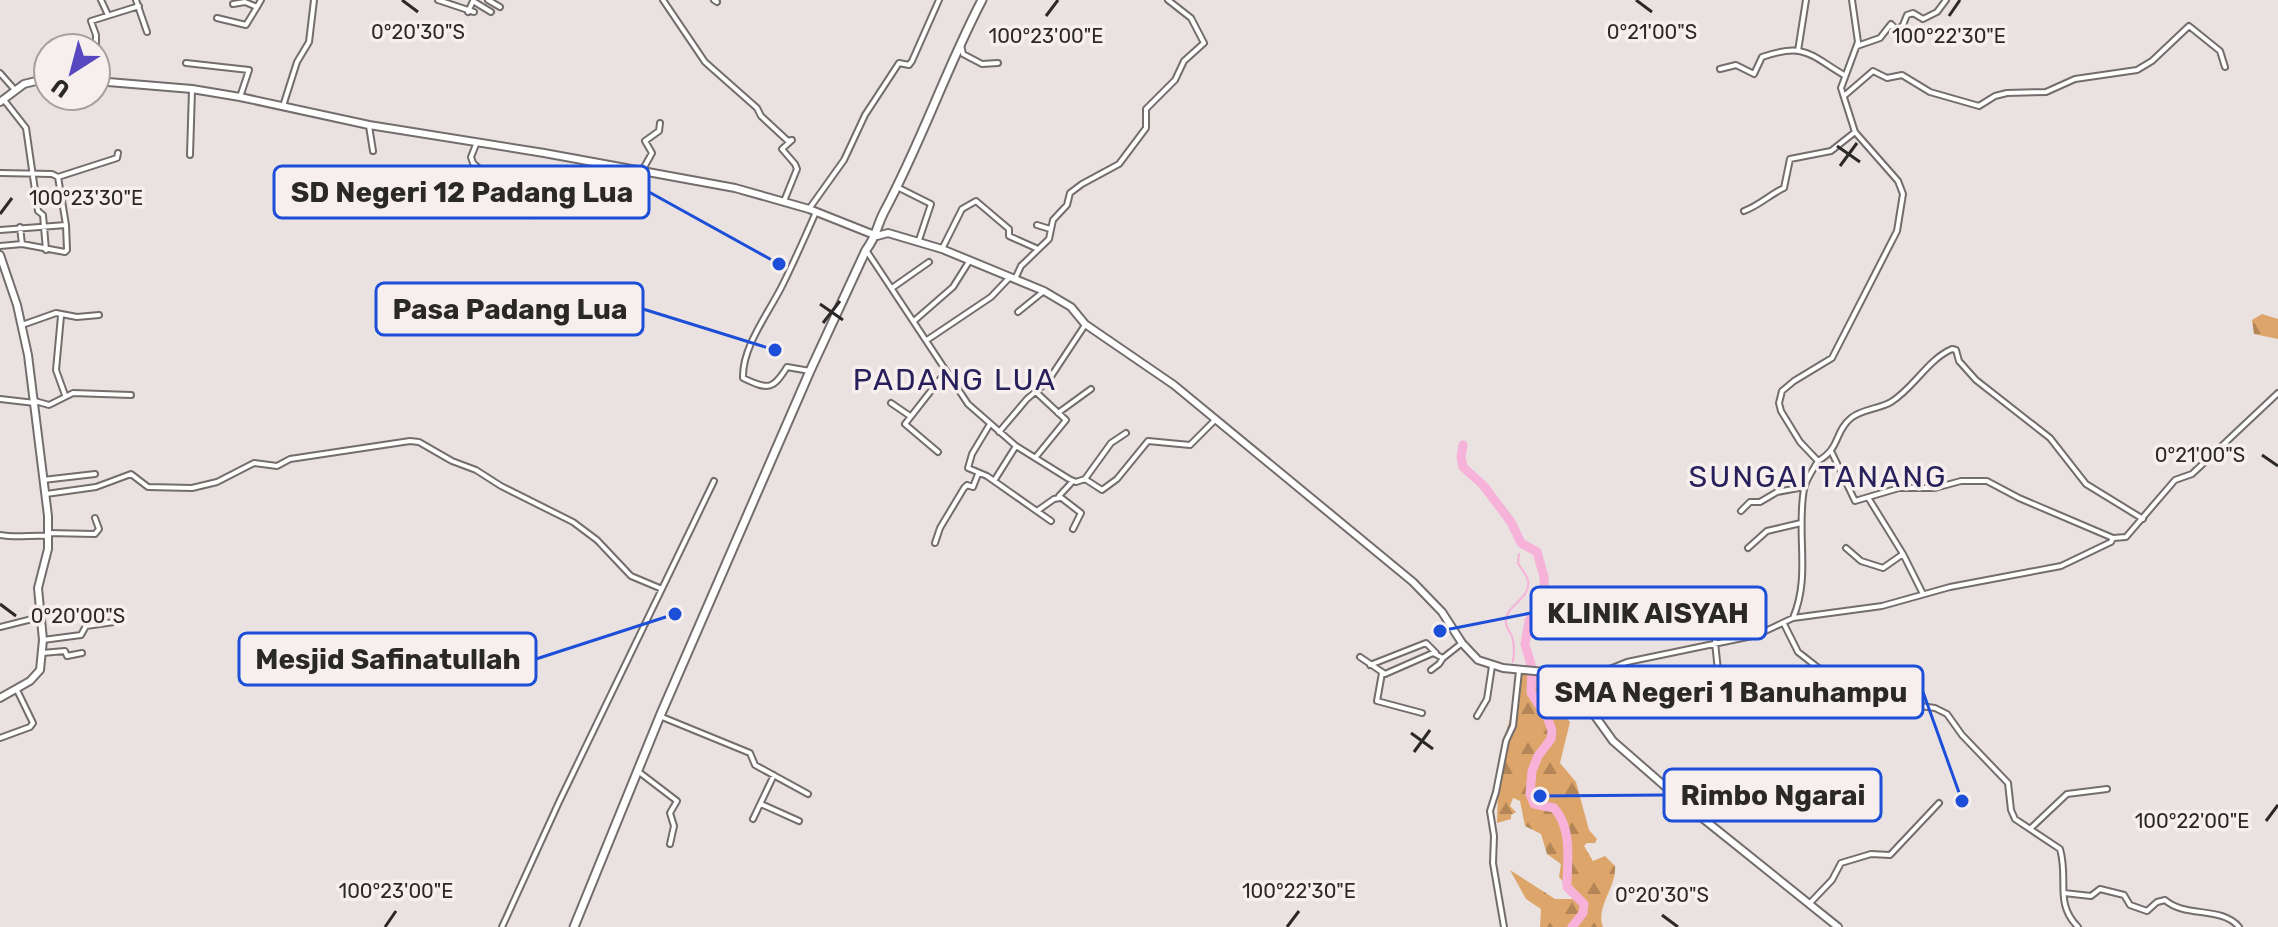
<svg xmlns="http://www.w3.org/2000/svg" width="2278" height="927" viewBox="0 0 2278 927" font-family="Rubik,sans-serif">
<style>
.forest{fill:url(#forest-firs)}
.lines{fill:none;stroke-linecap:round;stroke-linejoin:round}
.stream{stroke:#f6b2d8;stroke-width:2}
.river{stroke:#f6b2d8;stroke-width:9}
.minor-casing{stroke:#736d6c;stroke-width:8}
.secondary-casing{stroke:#736d6c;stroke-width:10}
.trunk-casing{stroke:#736d6c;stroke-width:11}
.minor{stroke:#fff;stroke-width:4}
.secondary{stroke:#fff;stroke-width:6}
.trunk{stroke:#fff;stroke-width:7}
.ticks{fill:none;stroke:#2b2928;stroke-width:3}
.labels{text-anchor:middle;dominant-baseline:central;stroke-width:7;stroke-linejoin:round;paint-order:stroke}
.quarter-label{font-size:30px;letter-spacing:2px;fill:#27205a;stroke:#f6efee}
.ticks-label{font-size:20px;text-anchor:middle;fill:#2b2928;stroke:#f6efee;stroke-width:7;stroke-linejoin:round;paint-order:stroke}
.leader{fill:none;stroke:#1d4ed8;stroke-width:3}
.callout-dot{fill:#1d4ed8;stroke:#f6efee;stroke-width:3}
.callout{fill:#f6efee;stroke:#1d4ed8;stroke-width:3}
.callout-label{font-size:28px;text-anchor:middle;font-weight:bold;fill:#2b2928}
</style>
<defs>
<pattern id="forest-firs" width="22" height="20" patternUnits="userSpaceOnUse" patternTransform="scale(2)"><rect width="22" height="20" fill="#dea56a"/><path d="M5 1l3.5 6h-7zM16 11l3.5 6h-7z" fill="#b48657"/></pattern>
</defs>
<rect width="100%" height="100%" fill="#e9e2e1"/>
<path class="forest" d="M2262 314 2278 319V339L2254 334 2252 320Z
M1508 665 1558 672 1547 684 1550 689 1546 696 1570 722 1560 763 1576 782 1589 830 1597 839 1595 843H1587L1584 846 1593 861 1605 856 1615 866C1617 887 1595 907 1603 927H1540L1541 909 1526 899 1510 870 1555 899H1578L1559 877 1561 864 1547 854 1541 834 1525 826 1520 801 1513 798 1510 806 1516 812 1511 815V819L1497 823 1499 756 1514 705 1517 674Z"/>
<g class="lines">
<path class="stream" d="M1513 662C1514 653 1515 645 1512 636 1510 632 1507 629 1506 624 1503 605 1532 600 1528 580 1526 573 1521 569 1518 563L1519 554"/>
<path class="river" d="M1463 445 1461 457 1463 467 1483 485 1511 522 1521 543 1537 552 1544 577 1545 598 1529 621 1525 644 1532 668 1531 693 1548 719 1552 731 1551 739 1538 756 1532 771 1530 794 1534 804 1554 808C1573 829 1567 861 1567 887L1584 904 1583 913 1572 927"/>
<defs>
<path id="minor" d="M101 0 108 15
M136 0 147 32
M438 0 474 12
M488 0 500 7
M663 0 705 62 757 108 761 116 788 141 792 140 782 149 795 164 797 169 784 201
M714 0 717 2
M233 4 245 2 257 7 261 0
M468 12 473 1 491 12
M217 18 246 25 257 7
M961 45 963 54 982 64 998 63
M1857 46 1880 38 1891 24 1897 30 1903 25 1907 15 1913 13 1923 19 1937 12 1946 0
M1798 51 1806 0
M96 59V35L91 21 139 6
M186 63 249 70 240 97
M1720 69 1736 65 1754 74 1762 57C1805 42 1810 55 1844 75
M0 73 15 90
M1844 96 1873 71 1887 78 1902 75 1930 92 1979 106 1995 96 2007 93 2046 92 2075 79 2137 70 2152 61 2189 26 2220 51 2225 67
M4 100 26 128 38 211 43 215 46 250
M283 106 297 62 309 42 314 0
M369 126 373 151
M477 142 471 157 473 163 531 215
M190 155 192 90
M642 171 652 153 645 141 659 131 660 123
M0 173 52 174 58 177 66 225 67 250 65 252 22 244 0 246
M58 177 117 158 118 153
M899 188 931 204 919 240
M809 209 844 160 865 115 899 63 909 65 912 61 939 0
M1744 211C1760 205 1769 195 1784 188L1790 159 1831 151 1855 132
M1037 225 1050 229
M20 227 22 244
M0 230 66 225
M942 249 962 209 976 201 1009 229V236L1038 249
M866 250 968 404 1016 446 1069 479 1076 482 1085 479 1102 490 1117 479 1148 441 1190 445 1216 419
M1015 279 1021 266 1049 239 1053 220 1067 205 1070 193 1082 184 1119 164 1146 128V109L1175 80 1184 61 1204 43 1191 18 1168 0
M892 288 929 262
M1018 312 1044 291
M61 316 56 370 65 395
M914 321 953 287 970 260
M22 325 56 313 77 317 99 315
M927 340 991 297 1010 277
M810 371 787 367C773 390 768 390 743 378 742 347 768 314 782 286 794 262 805 237 816 212
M0 399 35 403
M35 401 49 405 73 393 131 395
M891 403 910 416
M1058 413 1091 389
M990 424 972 454 968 468 987 476 1051 521
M999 432 1027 399 1048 381 1085 325
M938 452 905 424 941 378 947 374
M1832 453 1855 501 1899 488H1935L1961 481H1987L2019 498 2113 538
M1035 458 1066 420 1036 392
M1818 461C1841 448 1834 432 1851 418 1862 409 1879 409 1891 402 1914 388 1927 360 1952 349L1956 350 1959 361 1976 380 2050 438 2086 484 2143 519
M1085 479 1111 443 1126 433
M43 480 95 474
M994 481 1016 446
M1073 481 1059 496 1081 513 1073 529
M46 494 96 487 131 474 148 487 192 488 217 482 254 463 277 466 290 459 410 441 419 442 452 461 476 470 501 486 573 522 597 540 631 576 662 589
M1869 499 1903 554 1923 594
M1037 511 1054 499 1060 498
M1741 511 1750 502H1760L1777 492 1804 487
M48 533 95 534 99 529 95 518
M0 535C16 538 31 535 47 536
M935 543 940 528 964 488 967 485 973 487 978 474
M1748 548 1767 531 1801 523
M1846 548 1861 561 1883 568 1903 554
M1793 618C1811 576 1796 534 1804 489 1806 479 1813 470 1818 461L1800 442 1781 411 1779 403 1782 391 1794 381 1832 358 1897 231 1903 194 1898 181 1855 132 1841 88 1858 42 1852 0
M1784 624 1798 652 1830 677 1863 691 1890 696 1913 705 1935 708 1947 714 1962 735 2008 783 2011 810 2015 819 2060 849C2069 880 2054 903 2078 927
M0 627 40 617
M43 640 81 635 86 626 121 621
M1715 642 1720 690
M42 653 65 651 67 656 82 653
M1360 657 1385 674 1433 653 1443 658 1462 643
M1370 665 1426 643 1436 653
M1431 670 1439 664 1443 658
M1382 673 1377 701 1422 713
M1572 684 1627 662 1757 635 1793 618 1882 606 1950 587 2061 566 2111 542 2113 538 2126 537 2175 480 2192 474 2278 393
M1477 716 1487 699 1492 666
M662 717 750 753 755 765 808 794
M0 738 30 727 33 723 17 690
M639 772 677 801 670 813 674 826 670 844
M761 804 799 821
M753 819 774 775
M2030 829 2067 794 2107 789
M2064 893 2091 896 2100 889 2124 895 2130 905 2147 911 2157 902 2165 900C2185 918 2222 906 2239 927
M1810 903 1832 880 1841 863 1871 854 1890 855 1939 803
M502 927 559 802 714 481
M1504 927 1493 863 1494 836 1490 811 1496 792 1506 741 1513 726 1519 671"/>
<path id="secondary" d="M96 81 192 89 240 97 369 125 544 153 735 188 809 209 877 236 888 233 942 249 1044 291 1071 307 1085 324 1174 385 1413 582 1442 612 1462 643 1478 660 1503 668 1555 673 1572 684 1613 741 1691 809 1838 927
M0 102 24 84 48 78
M0 255 17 305 28 355 48 516V549L38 588 43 640 40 670 30 681 0 698"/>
<path id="trunk" d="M574 927 660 716 810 371 866 250C878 234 876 227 884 212 921 143 946 69 982 0"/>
</defs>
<use href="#minor" class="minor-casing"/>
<use href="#secondary" class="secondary-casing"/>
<use href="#trunk" class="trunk-casing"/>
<use href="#minor" class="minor"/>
<use href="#secondary" class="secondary"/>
<use href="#trunk" class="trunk"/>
</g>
<path class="ticks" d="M402 0 418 12M1636 0 1652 12M1046 16 1058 0M1949 16 1960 0M1837 146 1860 162M1840 166 1857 143M0 214 12 198M820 304 843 320M823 323 840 301M2262 455 2278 466M0 604 16 616M1411 733 1433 749M1414 752 1430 730M2266 821 2278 805M1662 915 1678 927M385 927 396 911M1287 927 1299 911"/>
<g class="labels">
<g class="quarter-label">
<text x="955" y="380">PADANG LUA</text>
<text x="1818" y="477">SUNGAI TANANG</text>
</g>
</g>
<g class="ticks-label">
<text x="418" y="39">0°20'30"S</text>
<text x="1652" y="39">0°21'00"S</text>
<text x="1046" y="43">100°23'00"E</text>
<text x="1949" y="43">100°22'30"E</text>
<text x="86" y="205">100°23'30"E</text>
<text x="2200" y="462">0°21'00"S</text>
<text x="78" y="623">0°20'00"S</text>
<text x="2192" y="828">100°22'00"E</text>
<text x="396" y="898">100°23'00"E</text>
<text x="1299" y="898">100°22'30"E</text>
<text x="1662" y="902">0°20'30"S</text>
</g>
<path class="leader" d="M779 264L649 192M775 350L643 309M1440 631L1531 613M675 614L536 659M1962 801L1923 692M1540 796L1664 795"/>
<g class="callout-dot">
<circle cx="779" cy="264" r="8"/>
<circle cx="775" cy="350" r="8"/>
<circle cx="1440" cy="631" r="8"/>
<circle cx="675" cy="614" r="8"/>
<circle cx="1962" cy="801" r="8"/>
<circle cx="1540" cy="796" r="8"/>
</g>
<g class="callout">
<rect x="274" y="166" width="375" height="52" rx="8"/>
<rect x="376" y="283" width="267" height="52" rx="8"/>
<rect x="1531" y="587" width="235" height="52" rx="8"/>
<rect x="239" y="633" width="297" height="52" rx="8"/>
<rect x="1538" y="666" width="385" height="52" rx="8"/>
<rect x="1664" y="769" width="217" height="52" rx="8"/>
</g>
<g class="callout-label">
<text x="462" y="202">SD Negeri 12 Padang Lua</text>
<text x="510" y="319">Pasa Padang Lua</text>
<text x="1648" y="623">KLINIK AISYAH</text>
<text x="388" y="669">Mesjid Safinatullah</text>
<text x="1731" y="702">SMA Negeri 1 Banuhampu</text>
<text x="1773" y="805">Rimbo Ngarai</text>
</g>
<g transform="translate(72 72) rotate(216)"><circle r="38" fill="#f6efee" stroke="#a5a09f" stroke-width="2"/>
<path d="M0-6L14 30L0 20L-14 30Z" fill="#5848c0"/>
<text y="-12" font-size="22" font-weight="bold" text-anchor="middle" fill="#2b2928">U</text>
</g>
</svg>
